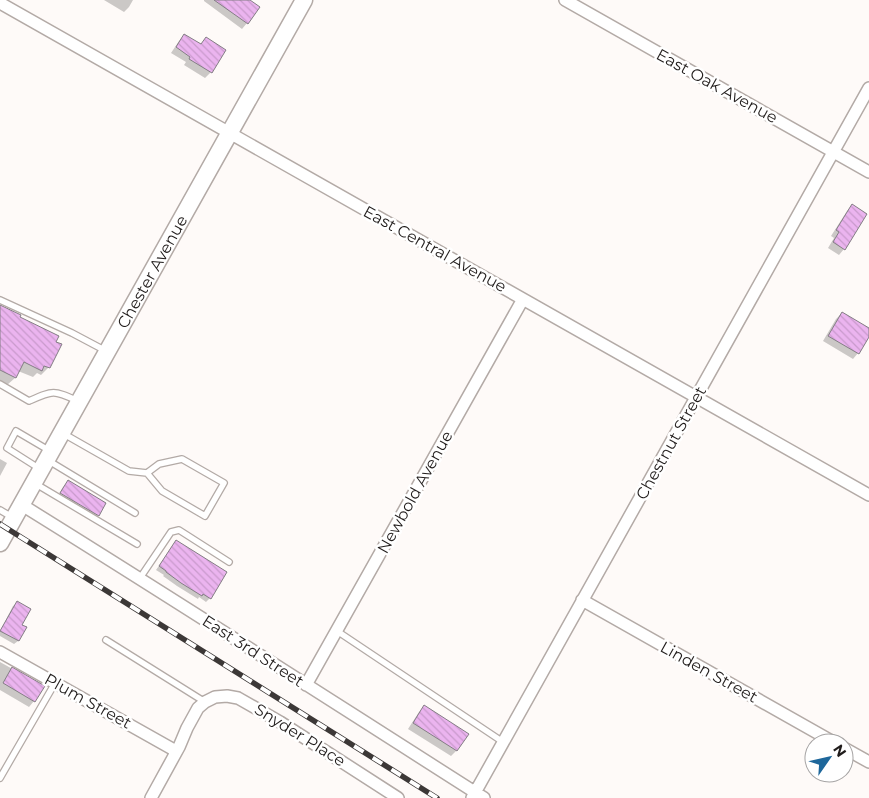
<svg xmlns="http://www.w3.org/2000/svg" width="869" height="798" viewBox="0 0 869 798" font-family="Montserrat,sans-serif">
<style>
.shadow{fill:#0003}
.building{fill:url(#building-back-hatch);stroke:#847e85}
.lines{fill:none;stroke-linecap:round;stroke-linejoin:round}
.service-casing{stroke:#b3aaa6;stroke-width:8}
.minor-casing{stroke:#b3aaa6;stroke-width:14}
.secondary-casing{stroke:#b3aaa6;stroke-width:19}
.service{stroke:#fff;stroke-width:5.5}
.minor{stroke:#fff;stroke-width:11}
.secondary{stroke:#fff;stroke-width:16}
.rail-casing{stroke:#3c3837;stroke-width:5.5}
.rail{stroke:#fff;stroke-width:4;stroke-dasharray:11;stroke-linecap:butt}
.labels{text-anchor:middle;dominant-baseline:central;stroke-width:5;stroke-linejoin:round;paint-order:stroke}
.street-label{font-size:16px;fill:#201c1b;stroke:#fff}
</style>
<defs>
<pattern id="building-back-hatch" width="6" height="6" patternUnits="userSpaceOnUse" patternTransform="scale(1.25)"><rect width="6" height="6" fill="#ebb4ef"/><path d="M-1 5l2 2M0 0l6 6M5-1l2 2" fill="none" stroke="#c99acc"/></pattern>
</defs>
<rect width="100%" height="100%" fill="#fefaf8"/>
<path class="shadow" d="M104 0H133L129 7 124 12Z
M204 0H248L247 23 242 29 204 1Z
M185 35 200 45 206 38 225 50 211 72 205 78 184 65 186 62 171 53 179 41Z
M852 205 844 249 839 255 828 248 834 238 831 236 847 211Z
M0 306 18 318 49 367 41 375 37 373 33 377 18 371 15 378 7 385 0 381Z
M842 313 869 329V335L858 353 853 359 823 341 836 319Z
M0 459 7 463 0 476Z
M68 482 98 515 92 521 56 499 63 487Z
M176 541 225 572 210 598 206 602 199 597 198 599 177 586 163 576 164 575 156 570Z
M17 603 20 625 25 628 18 641 14 644 0 636V631L13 606Z
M0 662 43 686 34 701 29 707 0 690Z
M424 707 467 734 456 751 451 756 408 729 419 712Z"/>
<path class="building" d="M214 0H250L260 7 248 24Z
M184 34 201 44 206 37 226 50 212 73 189 59 190 57 176 47Z
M852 204 867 214 845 250 833 242 839 232 836 230Z
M0 305 21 315 20 317 59 336 56 342 62 344 50 368 44 366 42 371 24 362 16 378 0 370Z
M842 312 869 328V337L859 354 828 336Z
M68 480 106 503 99 516 60 493Z
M176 540 227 572 211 599 203 594 202 596 181 583 166 572V571L159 566Z
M17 601 31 609 22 625 27 627 19 641 0 631Z
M12 667 45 686 35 702 3 683Z
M424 705 469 734 457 751 413 723Z"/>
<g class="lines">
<defs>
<path id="service" d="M0 300 72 333 106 351
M0 384 29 401C54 390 53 390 78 401
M64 434 129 471 147 473 159 464 182 459 224 483 205 516 162 491 147 473
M49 461 135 513
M40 469 7 448 16 431 50 451
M36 484 137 544
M0 510 12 517
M140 578 171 532 179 530 229 562
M337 631 503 742
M106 640 205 702
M0 778 55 683"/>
<path id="minor" d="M565 0 869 172
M0 3 869 495
M22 505C177 601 330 700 484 798
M582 600 835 743
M0 652 176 751
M306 685 523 299
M844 748 869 762
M151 798 179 747 187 728 198 708 205 702 215 697 227 696 238 698 280 722 398 798
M472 798 869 88"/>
<g id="secondary">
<path id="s1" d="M0 543 304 0"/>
</g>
</defs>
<use href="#service" class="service-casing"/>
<use href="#minor" class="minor-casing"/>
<use href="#secondary" class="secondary-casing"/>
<use href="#service" class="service"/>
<use href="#minor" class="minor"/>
<use href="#secondary" class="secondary"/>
<defs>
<path id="rail" d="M0 524 437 798"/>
</defs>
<use href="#rail" class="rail-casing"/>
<use href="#rail" class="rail"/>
</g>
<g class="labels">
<g class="street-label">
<text transform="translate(717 86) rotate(29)">East Oak Avenue</text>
<text transform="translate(435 249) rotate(29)">East Central Avenue</text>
<text stroke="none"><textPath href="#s1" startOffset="311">Chester Avenue</textPath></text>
<text transform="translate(671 443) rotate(-61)">Chestnut Street</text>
<text transform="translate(415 492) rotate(-61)">Newbold Avenue</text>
<text transform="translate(253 651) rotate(33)">East 3rd Street</text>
<text transform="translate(709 672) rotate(29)">Linden Street</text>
<text transform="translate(88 701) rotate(29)">Plum Street</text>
<text transform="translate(300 735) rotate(32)">Snyder Place</text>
</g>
</g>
<g transform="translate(829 758) rotate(56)"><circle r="24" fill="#ffffff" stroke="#a6a4a4"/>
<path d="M0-4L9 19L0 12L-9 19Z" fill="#1e679b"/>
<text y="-8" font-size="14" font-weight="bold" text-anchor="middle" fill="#201c1b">N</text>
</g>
</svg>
